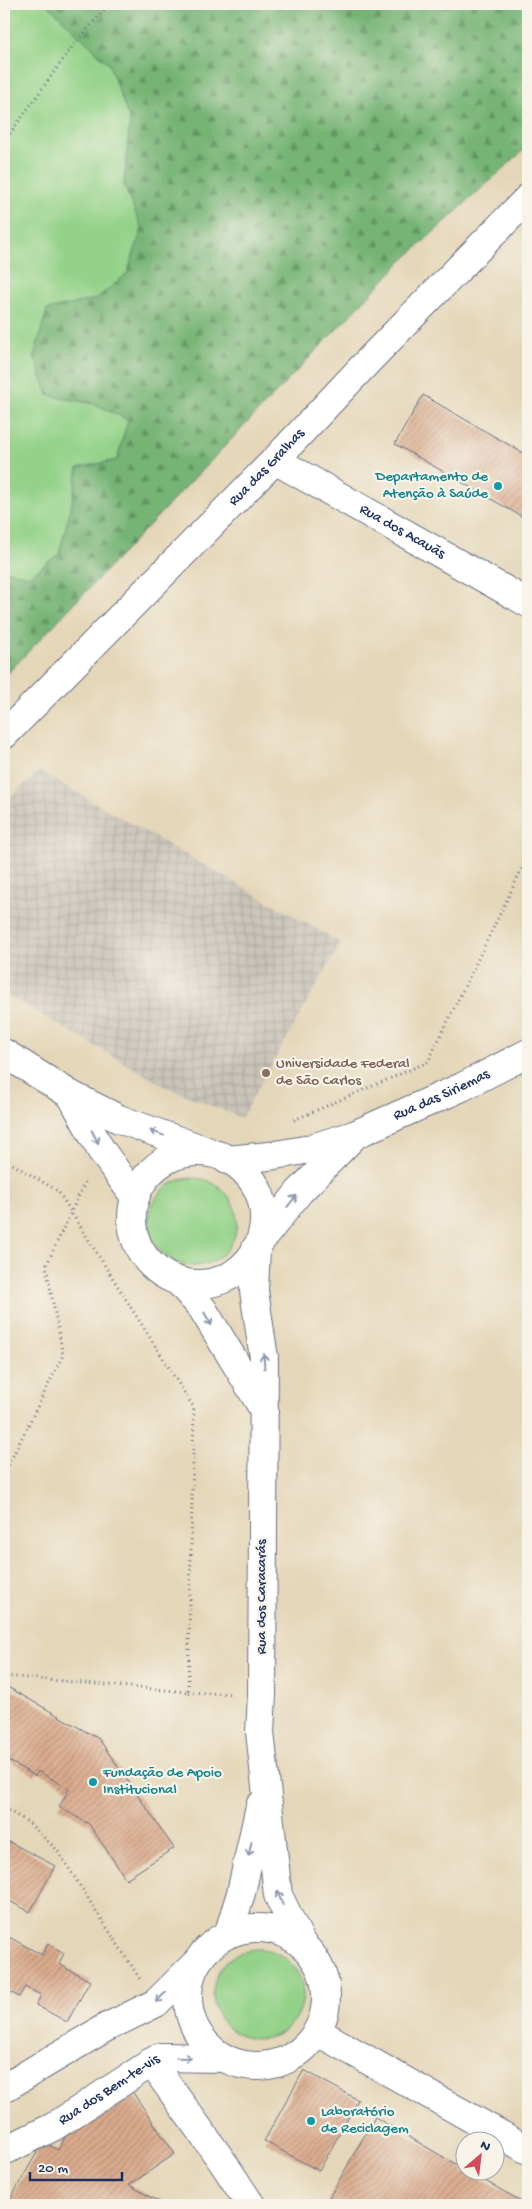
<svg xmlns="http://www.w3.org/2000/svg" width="532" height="2209" viewBox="0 0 532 2209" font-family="'Gochi Hand',sans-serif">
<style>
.built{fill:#e4d6b8;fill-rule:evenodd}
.industrial{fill:url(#industrial-grid)}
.grass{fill:#93d288;stroke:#578073}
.forest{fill:url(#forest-firs);stroke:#487269}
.building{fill:url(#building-hatch)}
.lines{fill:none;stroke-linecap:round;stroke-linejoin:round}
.minor-casing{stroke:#666e83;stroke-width:30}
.path{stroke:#666e83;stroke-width:3;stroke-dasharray:1 4;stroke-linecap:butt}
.minor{stroke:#fff;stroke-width:28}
.oneway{stroke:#8d97ae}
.culture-dot{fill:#0f9aa8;stroke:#f7f3e8;stroke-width:2}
.education-dot{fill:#8d6e63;stroke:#f7f3e8;stroke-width:2}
.labels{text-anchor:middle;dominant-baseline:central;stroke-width:4.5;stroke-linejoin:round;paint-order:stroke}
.street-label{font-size:15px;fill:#1b2f5e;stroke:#f7f3e8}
.culture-label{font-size:15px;fill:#0d838f;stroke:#f7f3e8;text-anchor:start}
.education-label{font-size:15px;fill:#785e54;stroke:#f7f3e8;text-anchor:start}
</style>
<defs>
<pattern id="industrial-grid" width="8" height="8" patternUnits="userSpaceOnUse" patternTransform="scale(1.25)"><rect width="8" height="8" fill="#c9c3b8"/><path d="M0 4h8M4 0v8" fill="none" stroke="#aca8a1"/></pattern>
<pattern id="forest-firs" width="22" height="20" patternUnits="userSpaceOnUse" patternTransform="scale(1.25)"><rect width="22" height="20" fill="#76b474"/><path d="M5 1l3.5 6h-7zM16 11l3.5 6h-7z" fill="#609362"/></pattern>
<pattern id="building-hatch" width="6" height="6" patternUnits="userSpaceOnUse" patternTransform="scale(1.25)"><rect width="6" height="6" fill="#dbab8d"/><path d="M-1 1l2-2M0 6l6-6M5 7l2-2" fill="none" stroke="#b18c76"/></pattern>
</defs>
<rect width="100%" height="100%" fill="#f7f3e8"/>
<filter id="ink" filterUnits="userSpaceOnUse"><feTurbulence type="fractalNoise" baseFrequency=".02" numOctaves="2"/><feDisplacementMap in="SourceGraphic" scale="10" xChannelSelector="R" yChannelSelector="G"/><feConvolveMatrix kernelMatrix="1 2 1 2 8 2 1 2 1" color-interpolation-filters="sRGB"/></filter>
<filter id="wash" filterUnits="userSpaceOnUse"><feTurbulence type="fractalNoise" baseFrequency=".0096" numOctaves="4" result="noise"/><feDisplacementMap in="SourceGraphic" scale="20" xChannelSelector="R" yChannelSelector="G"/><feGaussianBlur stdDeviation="1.12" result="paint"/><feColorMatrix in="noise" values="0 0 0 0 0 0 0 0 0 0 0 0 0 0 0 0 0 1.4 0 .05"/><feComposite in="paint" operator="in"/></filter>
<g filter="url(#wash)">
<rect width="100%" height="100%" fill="#f2e3c9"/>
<path class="built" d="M4 4H528V2205H4ZM464 2142H494V2172H464Z"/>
<path class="industrial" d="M39 771 341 943 241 1118 164 1086 4 993V803Z"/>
<path class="grass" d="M4 4H47L109 64 130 121 124 185 142 229 127 274 96 299 47 310 48 395 95 404 128 420 117 460 78 468 72 504 59 554 29 576 4 570Z
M149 1222a44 44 0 1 1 88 0a44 44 0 1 1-88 0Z
M213 1994a45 45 0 1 1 90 0a45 45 0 1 1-90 0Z"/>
<path class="forest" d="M47 4H528V146L401 262 4 677V570L29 576 59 554 72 504 78 468 117 460 128 420 95 404 48 395 34 356 47 310 96 299 127 274 142 229 124 185 130 121 109 64Z"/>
<g id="blocks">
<path class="building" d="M423 395 528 456V516L526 519 395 444Z
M4 1685 99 1739 174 1848 126 1879 89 1824 59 1807 69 1789 38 1771 35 1776 4 1758Z
M4 1839 55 1866 30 1912 4 1898Z
M7 1936 42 1955 48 1944 64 1953 59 1964 90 1981 67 2022 36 2005 41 1995 25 1987 19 1997 4 1988V1942Z
M304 2070 358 2100 319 2171 264 2141Z
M127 2084 175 2154 129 2185 165 2205H7L43 2142 58 2150 75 2119Z
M375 2117 464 2169V2172H469L528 2205H325Z"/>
</g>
</g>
<g filter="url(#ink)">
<use href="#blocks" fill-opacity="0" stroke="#666e83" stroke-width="1"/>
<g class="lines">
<defs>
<g id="minor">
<path id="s1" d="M275 460 528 603"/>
<path id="s2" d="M4 735 275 460 371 358 528 198"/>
<path d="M4 1053 71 1095 119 1119 207 1151"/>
<path d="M71 1095 101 1150 135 1197"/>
<circle cx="198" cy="1218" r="66"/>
<path id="s3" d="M227 1160 269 1156 305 1150 354 1135 462 1087 528 1053"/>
<path d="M262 1239 299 1192 352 1138"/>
<path d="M256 1248 254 1291 264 1358 262 1695 260 1732 278 1895 301 1942"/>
<path d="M178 1281 202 1308 264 1410"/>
<circle cx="257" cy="1997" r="69"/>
<path d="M229 1932 241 1893 260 1806"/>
<path d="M318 2032 528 2150"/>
<path d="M151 2062 222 2161 251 2205"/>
<path d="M4 2088 105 2028 156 2003 195 1964"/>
<path id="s4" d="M4 2151 53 2127 160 2057 223 2058"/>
</g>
</defs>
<use href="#minor" class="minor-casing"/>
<path class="path" d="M4 142 72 47 109 4
M294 1120 428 1062 528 856
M4 1159 58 1191 194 1408 188 1692 4 1676
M4 1474 63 1355 46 1266 86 1180
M188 1692 233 1694
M4 1808 28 1822 57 1850 140 1979"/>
<use href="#minor" class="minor"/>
</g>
<defs><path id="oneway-shaft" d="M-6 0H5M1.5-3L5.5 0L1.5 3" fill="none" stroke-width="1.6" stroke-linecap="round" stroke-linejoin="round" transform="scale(1.25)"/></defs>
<g class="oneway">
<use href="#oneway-shaft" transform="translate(157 1133) rotate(-160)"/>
<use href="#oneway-shaft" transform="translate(95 1137) rotate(63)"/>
<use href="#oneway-shaft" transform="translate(292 1201) rotate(-51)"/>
<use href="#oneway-shaft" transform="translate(208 1319) rotate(60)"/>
<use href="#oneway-shaft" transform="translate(264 1361) rotate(-93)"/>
<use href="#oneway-shaft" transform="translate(250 1849) rotate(102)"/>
<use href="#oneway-shaft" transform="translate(280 1898) rotate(-111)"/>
<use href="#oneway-shaft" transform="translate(161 1997) rotate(136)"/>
<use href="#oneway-shaft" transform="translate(184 2058) rotate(1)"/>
</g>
</g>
<g class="culture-dot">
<circle cx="498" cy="486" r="5"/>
<circle cx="93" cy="1782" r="5"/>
<circle cx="311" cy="2121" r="5"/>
</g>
<circle class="education-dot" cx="266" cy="1073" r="5"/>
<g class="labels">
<g class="street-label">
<text stroke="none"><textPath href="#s2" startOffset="375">Rua das Gralhas</textPath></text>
<text stroke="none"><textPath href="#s1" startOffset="146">Rua dos Acauãs</textPath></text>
<text stroke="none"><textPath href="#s3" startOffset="226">Rua das Siriemas</textPath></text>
<text transform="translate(262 1597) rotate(-90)">Rua dos Caracarás</text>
<text stroke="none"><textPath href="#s4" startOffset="122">Rua dos Bem-te-vis</textPath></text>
</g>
<g class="culture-label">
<text x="488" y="477" text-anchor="end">Departamento de<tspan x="488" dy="17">Atenção à Saúde</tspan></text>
<text x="103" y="1773">Fundação de Apoio<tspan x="103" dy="17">Institucional</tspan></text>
<text x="321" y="2112">Laboratório<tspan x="321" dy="17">de Reciclagem</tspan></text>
</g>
<g class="education-label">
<text x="276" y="1064">Universidade Federal<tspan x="276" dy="17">de São Carlos</tspan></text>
</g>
</g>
<rect width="532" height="2209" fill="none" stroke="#f7f3e8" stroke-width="20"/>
<g transform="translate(480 2156) rotate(28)"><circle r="24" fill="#f7f3e8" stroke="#9fa5b1"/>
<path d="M0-4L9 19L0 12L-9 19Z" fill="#d1495b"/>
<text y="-8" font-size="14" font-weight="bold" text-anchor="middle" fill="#1b2f5e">N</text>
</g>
<path d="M30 2172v8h92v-8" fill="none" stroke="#1b2f5e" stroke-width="2.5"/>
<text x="38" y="2172" font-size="15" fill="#1b2f5e" stroke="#f7f3e8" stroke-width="4" paint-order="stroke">20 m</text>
</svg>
